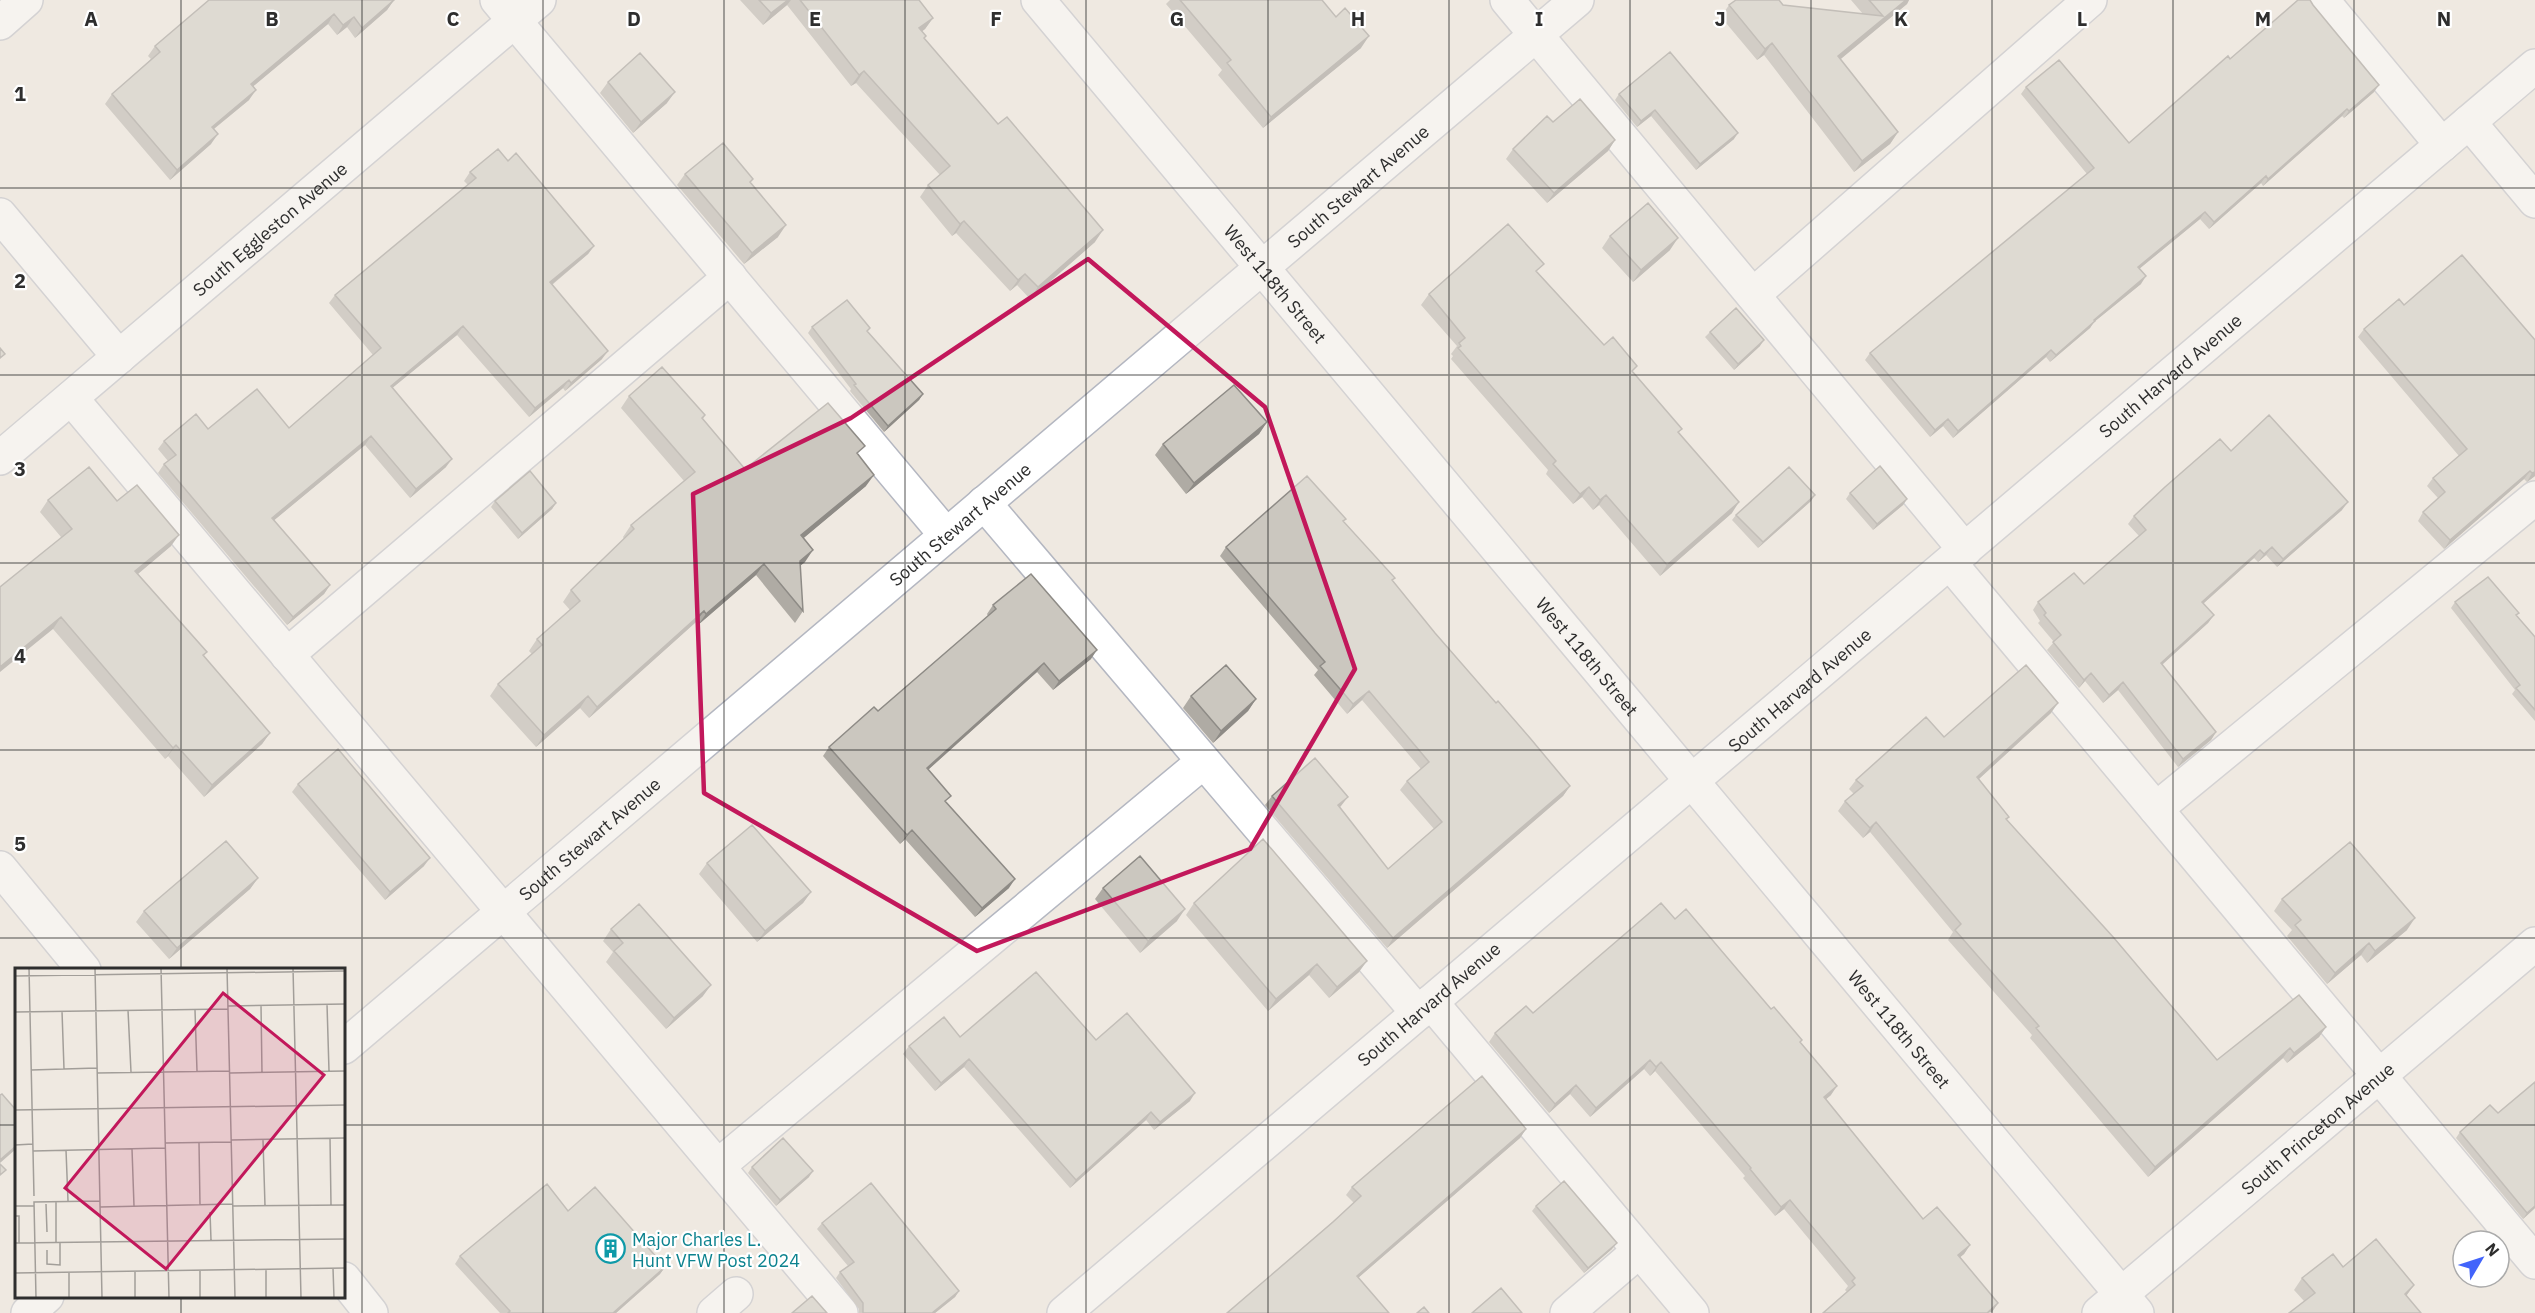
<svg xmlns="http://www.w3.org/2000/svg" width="2535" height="1313" viewBox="0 0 2535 1313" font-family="'IBM Plex Sans',sans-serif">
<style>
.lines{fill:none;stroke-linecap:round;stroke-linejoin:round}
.minor-casing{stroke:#b4b7c1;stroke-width:36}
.minor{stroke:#fff;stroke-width:33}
.wall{fill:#afaba4}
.shaded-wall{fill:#8e8b86}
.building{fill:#cbc7bf;stroke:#8e8b86;stroke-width:1.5}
.marked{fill:none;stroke:#c2185b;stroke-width:4.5;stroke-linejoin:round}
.grid{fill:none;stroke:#2e2e2e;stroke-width:1.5;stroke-opacity:0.55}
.labels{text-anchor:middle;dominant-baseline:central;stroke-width:4.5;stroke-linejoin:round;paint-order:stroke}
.street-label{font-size:18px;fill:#2e2e2e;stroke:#fff}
.culture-label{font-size:18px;fill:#0d838f;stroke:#fff;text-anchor:start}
.inset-road{fill:none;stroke:#a29e99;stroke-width:1.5}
.view{fill:#c2185b;fill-opacity:0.15;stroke:#c2185b;stroke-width:3}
.inset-edge{fill:none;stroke:#2e2e2e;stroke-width:3}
.grid-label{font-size:20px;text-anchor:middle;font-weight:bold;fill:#2e2e2e;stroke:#fff;stroke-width:4.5;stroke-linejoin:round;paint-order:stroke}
</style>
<rect width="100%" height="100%" fill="#efe9e1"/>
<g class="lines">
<defs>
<g id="minor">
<path d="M497 0 946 535"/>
<path id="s1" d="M1038 0 2137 1313"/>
<path d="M1507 0 1965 550"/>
<path d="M2322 0 2442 145"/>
<path d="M0 23 26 0"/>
<path d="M2469 122 2535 201"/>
<path d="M0 215 119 357"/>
<path d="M1753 295 2090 0"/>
<path d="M71 398 841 1313"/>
<path id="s2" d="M0 458 539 0"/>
<path d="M984 503 1418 1013"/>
<path d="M1950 563 2535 1262"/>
<path d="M287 655 730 277"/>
<path d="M2156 809 2535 498"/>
<path d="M0 868 84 970"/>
<path d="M1431 1002 1692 1313"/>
<path id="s3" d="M344 1047 1577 0"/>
<path d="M718 1166 1203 762"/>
<path d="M344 1279 371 1313"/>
<path d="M28 1313 47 1296"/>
<path d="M714 1313 736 1294"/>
<path id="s4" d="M1064 1313 2535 66"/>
<path d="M1567 1313 1639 1251"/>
<path id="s5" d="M2099 1313 2535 944"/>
</g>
</defs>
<use href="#minor" class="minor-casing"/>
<use href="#minor" class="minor"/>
</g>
<path class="wall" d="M394 0 387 10 355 38 347 27 337 35 328 24 253 86 249 100 214 129 211 144 170 180 105 104 112 94 151 59 148 56 155 46Z
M740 0H919L933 18 925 29 922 31 924 38 1095 242 1030 299 1017 285 1010 291 956 233 952 236 920 197 928 185 940 175 856 83 851 86 787 5 763 25Z
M1170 0H1322L1361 48 1263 128 1218 75 1222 70 1166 4Z
M1851 0H1909L1907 4 1840 59 1898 132 1890 144 1854 172 1764 55 1757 60 1721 17 1729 5H1783L1863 14Z
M2313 5 2374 92 2344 118 2342 116 2263 186 2261 183 2209 229 2200 219 2139 269 2141 284 2094 322 2090 328 2050 362 2046 357 1953 438 1943 426 1930 437 1865 360 1870 353 2087 174 2021 94 2026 87 2129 143 2230 59Z
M608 82 667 103 633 133 600 93Z
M1619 94 1734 139 1696 170 1651 116 1637 127 1615 100Z
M1553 122 1615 140 1608 151 1547 203 1506 159 1513 149Z
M508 161 594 246 588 254 552 285 602 359 565 391 563 388 529 417 457 335 392 388 446 467 410 498 365 445 274 520 330 585 324 594 287 625 158 473 164 464 168 461 158 449 164 441 208 429 289 428 373 355 329 303 335 295 468 185 464 181 470 172Z
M685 174 753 179 750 182 778 237 744 264 677 185Z
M1610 236 1670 250 1633 282 1602 248Z
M1538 273 1604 345 1633 372 1682 429 1679 432 1732 513 1660 576 1599 505 1593 510 1582 497 1573 504 1546 474 1548 470 1451 359 1453 356 1451 354 1457 346 1421 305 1429 294Z
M2399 299 2535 476 2527 482 2524 479 2444 549 2418 521 2423 512 2438 498 2427 486 2433 478 2459 456 2358 337 2364 329Z
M812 327 867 331 923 394 919 400 884 432 850 391 851 389 808 333Z
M1710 332 1760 346 1734 370 1705 337Z
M629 396 705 415 703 419 745 469 859 455 866 486 803 538 805 562 800 566 803 611 795 623 756 575 698 625 696 622 589 718 580 708 536 747 490 696 498 684 532 654 529 651 537 639 570 610 563 602 571 590 624 539 623 537 631 525 684 481 621 408Z
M1267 422 1259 434 1186 494 1155 455 1163 444Z
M2231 451 2342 510 2277 567 2266 555 2258 562 2254 558 2203 604 2214 615 2208 623 2162 665 2216 732 2211 740 2178 767 2118 690 2103 703 2085 681 2079 688 2047 650 2054 642 2038 623 2040 621 2033 610 2038 602 2084 584 2139 536 2128 524 2134 516Z
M1850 493 1907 499 1903 505 1873 530 1846 499Z
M48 500 117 501 171 546 138 574 207 652 204 656 270 733 262 744 204 797 168 756 165 759 53 629 61 537 40 512Z
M495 501 556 503 552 509 518 539 491 507Z
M1811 501 1758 548 1732 520 1736 515Z
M1344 522 1435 633 1496 703 1570 786 1563 796 1387 948 1265 805 1272 796 1341 806 1339 807 1388 869 1434 829 1400 790 1407 781 1421 769 1362 700 1347 714 1314 675 1318 670 1220 556 1226 547Z
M2455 602 2517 616 2535 637V721L2512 694 2515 690 2451 608Z
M993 605 1091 659 1053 690 1037 672 928 770 946 803 1009 888 975 917 905 839 900 844 823 756 829 747 878 711 988 616 987 614Z
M1191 696 1256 699 1248 711 1213 743 1183 708Z
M2051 713 1979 779 2009 817 2007 820 2217 1060 2326 1027 2319 1037 2287 1063 2283 1058 2148 1177 2030 1038 2032 1035 1948 940 1953 932 1870 832 1863 838 1838 811 1845 801 1854 794 1849 789 1856 780 1944 737Z
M298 784 424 866 385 900 292 792Z
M707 863 811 892 803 903 757 942 699 874Z
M258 878 250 889 169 959 136 922 144 911Z
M1103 888 1177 921 1140 953 1095 899Z
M2282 899 2407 930 2367 963 2361 955 2327 984 2287 936 2292 930 2274 911Z
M1194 903 1359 972 1329 998 1309 975 1268 1011 1186 915Z
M1675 919 1771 1009 1801 1043 1831 1095 1826 1099 1923 1219 1970 1245 1964 1254 1960 1257 1998 1303 1992 1312 1847 1292 1845 1290 1848 1286 1784 1209 1775 1216 1743 1178 1745 1176 1655 1071 1650 1076 1644 1069 1590 1117 1570 1094 1549 1113 1489 1042 1495 1033 1533 1013Z
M611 929 703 996 666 1029 606 962 613 952 603 941Z
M960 1037 1096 1040 1190 1101 1154 1130 1146 1120 1070 1188 964 1067 935 1091 903 1054 909 1046Z
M2535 1082V1208L2523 1219 2456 1138 2460 1132 2498 1113Z
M1526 1129 1520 1138 1358 1278 1227 1313 1354 1203 1346 1195 1352 1187Z
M752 1167 809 1177 776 1206 748 1173Z
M1536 1206 1612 1249 1584 1273 1532 1211Z
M568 1211 665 1267 660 1274 616 1313H500L455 1264 460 1256Z
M822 1223 959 1291 955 1297 935 1313H859V1309L836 1278 840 1272 848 1266 817 1229Z
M2343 1267 2414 1285 2406 1296 2304 1301 2294 1290 2302 1278Z"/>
<path class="shaded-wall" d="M394 0 387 10 355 38 362 28Z
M788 0H791L787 5 763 25 771 13Z
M1906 0H1909L1907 4 1830 68 1838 56Z
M334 14 328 24 244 94 251 84Z
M354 17 347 27 337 35 343 25Z
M933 18 925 29 911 40 919 28Z
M1369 36 1361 48 1263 128 1271 117Z
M1772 43 1764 55 1757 60 1765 49Z
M864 71 856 83 851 86 859 75Z
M2379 85 2374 92 2344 118 2349 111Z
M256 90 249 100 205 136 212 127Z
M675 92 667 103 633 133 641 122Z
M2347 109 2342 116 2263 186 2268 179Z
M1655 110 1651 116 1637 127 1641 121Z
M1898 132 1890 144 1854 172 1862 161Z
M1738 133 1734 139 1696 170 1700 164Z
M218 134 211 144 170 180 177 170Z
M1615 140 1608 151 1547 203 1554 193Z
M2266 176 2261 183 2209 229 2214 222Z
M2205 212 2200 219 2133 274 2138 267Z
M964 221 956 233 952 236 960 224Z
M786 225 778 237 744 264 752 253Z
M1103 230 1095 242 1030 299 1038 287Z
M1678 238 1670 250 1633 282 1641 270Z
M594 246 588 254 544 291 550 282Z
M1025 274 1017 285 1010 291 1018 280Z
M2146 276 2141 284 2094 322 2090 328 2050 362 2056 355 2094 320Z
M463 326 457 335 385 394 391 386Z
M1764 340 1760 346 1734 370 1738 364Z
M2051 350 2046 357 1953 438 1958 431Z
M608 351 602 359 565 391 571 383Z
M569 380 563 388 529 417 535 408Z
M923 394 919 400 884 432 888 426Z
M1948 419 1943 426 1930 437 1935 430Z
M1267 422 1259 434 1186 494 1194 483Z
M371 436 365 445 266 527 272 518Z
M452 459 446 467 410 498 416 489Z
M2530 471 2524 479 2444 549 2450 540Z
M2535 472V476L2527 482 2532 473Z
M874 475 866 486 793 547 801 535Z
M1589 487 1582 497 1573 504 1580 494Z
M1606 495 1599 505 1593 510 1600 500Z
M1815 495 1811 501 1758 548 1763 542Z
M1907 499 1903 505 1873 530 1877 524Z
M1739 502 1732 513 1660 576 1667 565Z
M2348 502 2342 510 2277 567 2283 559Z
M556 503 552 509 518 539 522 533Z
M179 535 171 546 127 583 135 571Z
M2272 547 2266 555 2258 562 2264 554Z
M813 550 805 562 792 572 800 561Z
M2260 550 2254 558 2196 610 2202 602Z
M764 564 756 575 698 625 706 614Z
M330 585 324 594 287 625 293 617Z
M704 611 696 622 589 718 597 707Z
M2214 615 2208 623 2155 671 2161 663Z
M61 617 53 629 0 672V667Z
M1097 650 1091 659 1053 690 1059 681Z
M1044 663 1037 672 920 777 927 768Z
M2091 673 2085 681 2079 688 2084 680Z
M2123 682 2118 690 2103 703 2109 695Z
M1369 691 1362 700 1347 714 1353 704Z
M588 696 580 708 536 747 544 735Z
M1256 699 1248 711 1213 743 1221 731Z
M2058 703 2051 713 1970 787 1977 777Z
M2216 732 2211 740 2178 767 2183 759Z
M270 733 262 744 204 797 212 785Z
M176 745 168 756 165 759 173 748Z
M1570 786 1563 796 1387 948 1393 938Z
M1348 797 1341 806 1331 814 1338 805Z
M1876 822 1870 832 1863 838 1870 828Z
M912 830 905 839 900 844 907 835Z
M430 858 424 866 385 900 390 892Z
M258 878 250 889 169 959 177 948Z
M1015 879 1009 888 975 917 982 908Z
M811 892 803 903 757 942 765 931Z
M1185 909 1177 921 1140 953 1148 941Z
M2415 918 2407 930 2367 963 2375 951Z
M2369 943 2361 955 2327 984 2335 973Z
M1367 961 1359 972 1329 998 1337 987Z
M1317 964 1309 975 1268 1011 1276 999Z
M711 985 703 996 666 1029 674 1018Z
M2326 1027 2319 1037 2287 1063 2294 1053Z
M2290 1048 2283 1058 2148 1177 2155 1167Z
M969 1059 964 1067 935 1091 941 1083Z
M1650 1060 1644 1069 1590 1117 1596 1108Z
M1661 1062 1655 1071 1650 1076 1656 1067Z
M1576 1085 1570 1094 1549 1113 1555 1104Z
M1837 1086 1831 1095 1818 1106 1824 1097Z
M1195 1093 1190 1101 1154 1130 1160 1122Z
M1151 1112 1146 1120 1070 1188 1076 1180Z
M1526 1129 1520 1138 1351 1284 1357 1276Z
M16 1146V1149L0 1163V1160Z
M813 1171 809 1177 776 1206 780 1200Z
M1790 1200 1784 1209 1775 1216 1781 1207Z
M2535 1206V1208L2523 1219 2527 1213Z
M1617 1243 1612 1249 1584 1273 1588 1268Z
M1970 1245 1964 1254 1952 1264 1958 1255Z
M665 1267 660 1274 616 1313H613Z
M2414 1285 2406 1296 2405 1294Z
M959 1291 955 1297 935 1313H932Z
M1998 1303 1992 1312 1987 1313Z"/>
<path class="building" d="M209 0H394L362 28 354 17 343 25 334 14 251 84 256 90 212 127 218 134 177 170 112 94 160 52 155 46Z
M759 0H788L771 13Z
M800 0H919L933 18 919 28 926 36 924 38 998 124 1007 117 1103 230 1038 287 1025 274 1018 280 964 221 960 224 928 185 950 166 864 71 859 75Z
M1180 0H1322L1336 17 1345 8 1369 36 1271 117 1227 63 1231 60Z
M1736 0H1779L1783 5 1883 16 1869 0H1906L1838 56 1898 132 1862 161 1772 43 1765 49 1729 5Z
M2298 0H2310L2313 5 2379 85 2349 111 2347 109 2268 179 2266 176 2214 222 2205 212 2138 267 2146 276 2094 320 2095 321 2056 355 2051 350 1958 431 1948 419 1935 430 1870 353 2094 168 2026 87 2059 60 2129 143 2228 56 2230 59Z
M1670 52 1738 133 1700 164 1655 110 1641 121 1619 94Z
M640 53 675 92 641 122 608 82Z
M1580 99 1615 140 1554 193 1513 149 1547 116 1553 122Z
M723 143 753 179 750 182 786 225 752 253 685 174Z
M498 149 508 161 516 153 594 246 550 282 608 351 571 383 569 380 535 408 463 326 391 386 452 459 416 489 371 436 272 518 330 585 293 617 164 464 176 455 164 441 196 414 208 429 257 389 289 428 381 348 335 295 476 178 470 172Z
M1648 203 1678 238 1641 270 1610 236Z
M1508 224 1544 264 1536 271 1604 345 1613 337 1637 366 1632 371 1682 429 1678 432 1739 502 1667 565 1606 495 1600 500 1589 487 1580 494 1553 464 1556 461 1458 348 1461 346 1459 343 1465 338 1429 294Z
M2462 255 2535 340V472L2532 473 2530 471 2450 540 2423 512 2445 492 2433 478 2467 449 2364 329 2399 299 2404 305Z
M847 300 870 328 867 331 923 394 888 426 854 385 856 384 812 327Z
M1736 308 1764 340 1738 364 1710 332Z
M0 348 5 354 0 358Z
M662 367 705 415 702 418 745 469 828 403 865 446 857 453 874 475 801 535 813 550 800 561 803 611 764 564 706 614 704 611 597 707 588 696 544 735 498 684 542 645 537 639 580 601 571 590 634 529 631 525 695 472 629 396Z
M1234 385 1267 422 1194 483 1163 444Z
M2269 415 2348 502 2283 559 2272 547 2264 554 2260 550 2202 602 2214 615 2161 663 2216 732 2183 759 2123 682 2109 695 2091 673 2084 680 2053 642 2061 635 2044 615 2046 613 2038 602 2074 573 2084 584 2146 530 2134 516 2165 487 2220 439 2231 451Z
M1880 466 1907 499 1877 524 1850 493Z
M89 467 117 501 137 485 179 535 135 571 207 652 203 655 270 733 212 785 176 745 173 748 61 617 0 667V587L72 529 48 500Z
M1789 467 1815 495 1763 542 1736 515Z
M530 471 556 503 522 533 495 501Z
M1307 476 1346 519 1343 521 1395 578 1392 580 1435 633 1496 703 1498 701 1530 738 1570 786 1393 938 1272 796 1315 758 1348 797 1338 805 1388 869 1442 822 1407 781 1429 762 1369 691 1353 704 1320 666 1325 662 1226 547Z
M1031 574 1097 650 1059 681 1044 663 927 768 951 796 945 801 1015 879 982 908 912 830 907 835 829 747 874 707 878 711 996 609 993 605Z
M2488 577 2519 613 2516 615 2535 637V710L2516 688 2520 685 2455 602Z
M1226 665 1256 699 1221 731 1191 696Z
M2026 665 2058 703 1977 777 2009 817 2006 819 2114 938 2217 1060 2299 995 2326 1027 2294 1053 2290 1048 2155 1167 2036 1028 2039 1026 1955 930 1961 924 1876 822 1870 828 1845 801 1863 786 1856 780 1926 717 1944 737Z
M338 749 430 858 390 892 298 784Z
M752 825 811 892 765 931 707 863Z
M1263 839 1367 961 1337 987 1317 964 1276 999 1194 903Z
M226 841 258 878 177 948 144 911Z
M2350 842 2415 918 2375 951 2369 943 2335 973 2295 925 2301 920 2282 899Z
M1140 856 1185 909 1148 941 1103 888Z
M1661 903 1675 919 1686 909 1771 1009 1774 1007 1802 1040 1800 1042 1837 1086 1824 1097 1923 1219 1937 1207 1970 1245 1958 1255 1998 1303 1987 1313H1823L1855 1285 1852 1281 1855 1278 1790 1200 1781 1207 1750 1169 1751 1168 1661 1062 1656 1067 1650 1060 1596 1108 1576 1085 1555 1104 1495 1033 1526 1006 1533 1013Z
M639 904 711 985 674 1018 614 951 623 943 611 929Z
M1036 972 1096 1040 1127 1013 1195 1093 1160 1122 1151 1112 1076 1180 969 1059 941 1083 909 1046 944 1017 960 1037Z
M1482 1076 1526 1129 1357 1276 1389 1313H1227L1333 1222 1361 1196 1352 1187Z
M2535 1082V1206L2527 1213 2460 1132 2490 1105 2498 1113Z
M2 1094 16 1110V1146L0 1160V1095Z
M783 1138 813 1171 780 1200 752 1167Z
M0 1164 6 1170 0 1175Z
M1564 1181 1617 1243 1588 1268 1536 1206Z
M871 1183 959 1291 932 1313H863V1303L840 1272 854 1262 822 1223Z
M547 1184 568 1211 595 1187 665 1267 613 1313H508L510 1311 460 1256Z
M2376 1239 2414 1285 2405 1294 2421 1313H2289L2315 1293 2302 1278 2333 1254 2343 1267Z
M1501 1288 1522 1313H1472Z
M812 1296 827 1313H792Z
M1424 1307 1429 1313H1417Z"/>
<path d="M0 0H2535V1313H0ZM1088 259 1265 407 1355 669 1250 849 977 951 704 793 693 494 851 418Z" fill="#efe9e1" fill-opacity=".55" fill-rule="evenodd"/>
<path class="marked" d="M1088 259 1265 407 1355 669 1250 849 977 951 704 793 693 494 851 418Z"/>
<path class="grid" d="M181 0V970M362 0V1313M543 0V1313M724 0V1313M905 0V1313M1086 0V1313M1268 0V1313M1449 0V1313M1630 0V1313M1811 0V1313M1992 0V1313M2173 0V1313M2354 0V1313M0 188H2535M0 375H2535M0 563H2535M0 750H2535M0 938H2535M0 1125H16M344 1125H2535M181 1296V1313"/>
<defs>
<symbol id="building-ring" viewBox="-11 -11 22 22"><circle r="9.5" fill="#fff" stroke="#0f9aa8" stroke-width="1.5"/><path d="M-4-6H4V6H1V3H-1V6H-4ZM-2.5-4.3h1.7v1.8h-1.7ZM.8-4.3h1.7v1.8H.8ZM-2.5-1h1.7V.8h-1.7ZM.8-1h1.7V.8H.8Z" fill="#0f9aa8"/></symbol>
</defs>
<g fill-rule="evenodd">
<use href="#building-ring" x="594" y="1232" width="33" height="33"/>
</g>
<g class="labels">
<g class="street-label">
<text stroke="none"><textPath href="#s3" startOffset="1330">South Stewart Avenue</textPath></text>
<text stroke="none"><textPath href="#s2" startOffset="354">South Eggleston Avenue</textPath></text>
<text stroke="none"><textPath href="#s1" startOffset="370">West 118th Street</textPath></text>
<text stroke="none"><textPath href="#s4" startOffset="1450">South Harvard Avenue</textPath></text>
<text stroke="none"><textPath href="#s3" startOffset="808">South Stewart Avenue</textPath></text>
<text stroke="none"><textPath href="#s1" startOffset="856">West 118th Street</textPath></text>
<text stroke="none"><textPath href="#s4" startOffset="964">South Harvard Avenue</textPath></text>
<text stroke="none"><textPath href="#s3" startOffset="322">South Stewart Avenue</textPath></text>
<text stroke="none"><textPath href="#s4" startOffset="478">South Harvard Avenue</textPath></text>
<text stroke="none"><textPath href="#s1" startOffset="1342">West 118th Street</textPath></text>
<text stroke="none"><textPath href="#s5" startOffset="286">South Princeton Avenue</textPath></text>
</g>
<g class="culture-label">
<text x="632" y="1239">Major Charles L.<tspan x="632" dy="21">Hunt VFW Post 2024</tspan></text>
</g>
</g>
<g transform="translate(15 968)">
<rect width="330" height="330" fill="#efe9e1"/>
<path class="inset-road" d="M14 0 19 228M80 0 87 330M146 0 154 330M212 0 220 330M278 0 286 330M0 8 330 3M312 36 314 103M246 37 247 105M213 38 330 36M113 42 116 104M180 42 182 103M47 43 49 101M0 44 213 41M16 102 82 100M82 105 215 103M215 105 330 103M0 142 330 137M315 170 316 237M216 172 330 170M248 172 250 238M150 175 216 174M184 175 185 237M0 177 18 176M117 181 119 238M51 182 53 233M18 183 150 180M41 233V275M31 236 32 264M0 238H19M218 238 330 237M85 239 218 236M195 244 196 272M0 248H4V275M0 275 330 271M32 282V296L45 297V275M318 300 319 330M251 301V330M185 302V330M120 303V330M54 304V330M0 305 330 300M21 330 19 234 85 233"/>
<path class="view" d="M208 25 309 107 151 301 50 220Z"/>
<rect width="330" height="330" class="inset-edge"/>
</g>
<g class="grid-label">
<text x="91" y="26">A</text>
<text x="272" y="26">B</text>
<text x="453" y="26">C</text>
<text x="634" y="26">D</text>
<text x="815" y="26">E</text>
<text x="996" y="26">F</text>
<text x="1177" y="26">G</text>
<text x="1358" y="26">H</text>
<text x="1539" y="26">I</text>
<text x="1720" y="26">J</text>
<text x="1901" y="26">K</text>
<text x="2082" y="26">L</text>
<text x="2263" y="26">M</text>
<text x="2444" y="26">N</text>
<text x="20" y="101">1</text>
<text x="20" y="288">2</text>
<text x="20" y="476">3</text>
<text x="20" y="663">4</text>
<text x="20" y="851">5</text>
</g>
<g transform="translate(2481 1259) rotate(51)"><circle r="28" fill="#ffffff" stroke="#ababab" stroke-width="1.5"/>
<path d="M0-4.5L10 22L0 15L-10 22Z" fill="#4264fb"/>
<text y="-9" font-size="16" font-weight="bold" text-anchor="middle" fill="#2e2e2e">N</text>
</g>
</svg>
